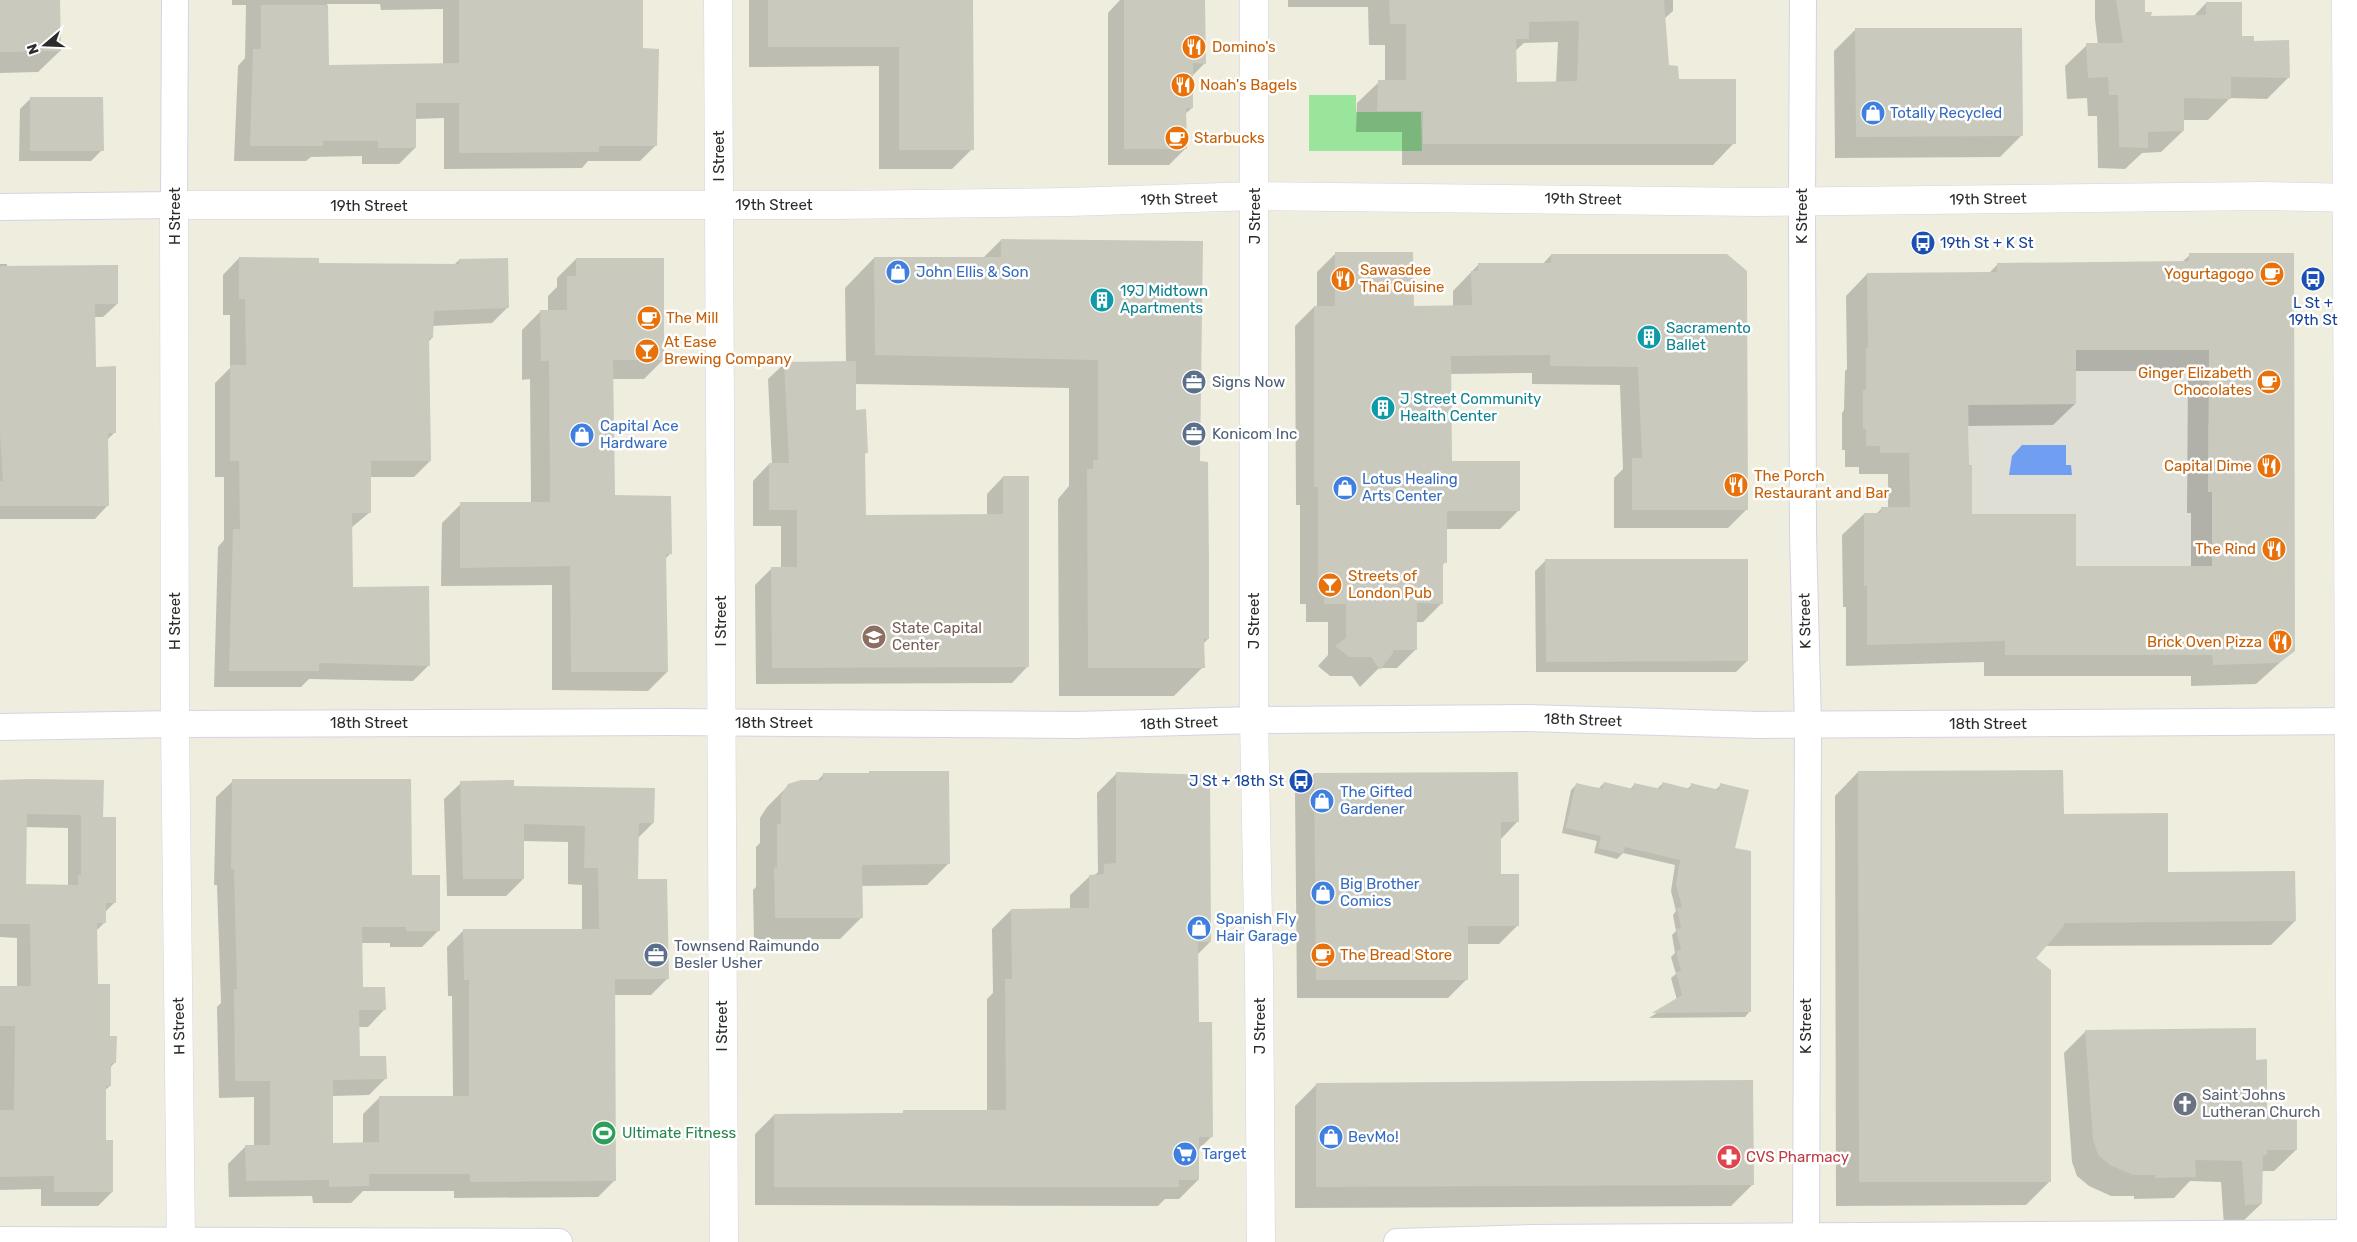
<svg xmlns="http://www.w3.org/2000/svg" width="2357" height="1242" viewBox="0 0 2357 1242" font-family="Rubik,sans-serif">
<style>
.green{fill:#9ae59c}
.plaza{fill:#deded5}
.water{fill:#709ff1}
.shadow{fill:#0003;fill-rule:evenodd}
.building{fill:#cac9bd;fill-rule:evenodd}
.lines{fill:none;stroke-linecap:round;stroke-linejoin:round}
.street-casing{stroke:#d6d3e5;stroke-width:28}
.secondary-casing{stroke:#d6d3e5;stroke-width:29}
.street{stroke:#fff;stroke-width:26}
.secondary{stroke:#fff;stroke-width:28}
.labels{text-anchor:middle;dominant-baseline:central;stroke-width:5;stroke-linejoin:round;paint-order:stroke}
.food-label{font-size:15px;fill:#c56008;stroke:#fff;text-anchor:start}
.shop-label{font-size:15px;fill:#366cbe;stroke:#fff;text-anchor:start}
.street-label{font-size:15px;fill:#2c2c2c;stroke:#fff}
.transit-label{font-size:15px;fill:#164399;stroke:#fff;text-anchor:start}
.culture-label{font-size:15px;fill:#0d838f;stroke:#fff;text-anchor:start}
.service-label{font-size:15px;fill:#4e5e75;stroke:#fff;text-anchor:start}
.education-label{font-size:15px;fill:#785e54;stroke:#fff;text-anchor:start}
.worship-label{font-size:15px;fill:#5b616d;stroke:#fff;text-anchor:start}
.leisure-label{font-size:15px;fill:#27864d;stroke:#fff;text-anchor:start}
.health-label{font-size:15px;fill:#be3a42;stroke:#fff;text-anchor:start}
</style>
<rect width="100%" height="100%" fill="#eeedde"/>
<path class="green" d="M1309 95H1356V112H1421L1422 151H1309Z"/>
<path class="plaza" d="M1973 272H1997L1998 404H2076V378L2057 350H2209L2236 423 2208 424V492H2227L2212 510V566H2059L2076 538V514H1999L1971 574 1972 465 1945 466 1969 446 1968 375Z"/>
<path class="water" d="M2022 445H2066V465H2071L2072 475H2009L2012 456Z"/>
<path class="shadow" d="M0 0H59L60 51 38 72 0 73Z
M232 0H642L641 50 656 145 640 161H588L582 168 444 169V118L415 119V148L399 164H362V156L311 157 306 161H234L238 66 245 58 246 5H232ZM327 4H380L381 10 443 9V64L328 67Z
M749 0H972V149L952 169H879V66L749 67Z
M1120 0H1204L1205 63 1192 76V108L1185 114V149L1169 165H1108V13Z
M1288 0H1673V11L1664 19 1668 66 1734 143 1713 165H1402V132H1356L1357 103 1379 82H1385V45H1369L1368 7H1288ZM1558 42 1556 83H1516L1515 51 1524 43Z
M2095 0H2143V13L2150 17H2193L2206 3 2241 37 2253 42 2289 77 2267 99 2230 98 2208 120H2183V131L2161 152 2142 153 2125 169 2098 168 2097 116H2088L2087 98 2067 99 2065 66 2087 45H2098L2095 19Z
M1856 29 2021 136 2000 157 1835 158 1834 51Z
M31 98 102 150 91 161H19L20 109Z
M1001 240 1198 463 1208 639 1203 644V667L1174 696H1059L1058 499 1069 486V388L855 384V411L866 453 864 455V516H987V494L1003 477 1028 666 1012 683 756 684 755 585 772 568H781V526H753V481L769 464H772L768 379 785 363 846 362 845 288 874 258H983Z
M1335 254 1412 307H1453V291L1479 264 1542 265 1551 255H1727L1746 510 1728 528H1614V478L1623 469 1620 385 1532 384V373L1450 374V462L1518 511 1500 529H1445V562L1442 566V603L1423 622H1416L1415 650 1397 668H1379L1360 687 1352 676H1330L1318 666 1328 655V622H1306V604H1300V505H1296L1295 326 1314 307H1317V272Z
M2190 255 2294 650 2256 684 2191 686V676H1984V662L1846 666V607H1843L1842 535 1864 514H1876L1882 508H1888V474H1859V467H1845V450H1842V413L1844 410 1845 371 1847 369 1846 296 1867 274 1989 273 1998 264 2182 262ZM2074 371H2188L2187 513H2191V567L2075 568 1970 515 1967 426 2053 425 2075 404Z
M239 258 318 264 454 265 459 260 508 307 492 323 432 326V338L427 343 430 461 414 477H369L370 512 351 528 352 588 429 665 413 681 309 679 301 687H214L218 547 224 540V477H215V383L230 368V315H223V275Z
M576 259 663 360 644 379H612L614 497 670 554 665 559 667 672 648 691 552 690V585L441 586 442 523 461 504 531 503 530 379 522 380V330L541 311H548V296L557 287V278Z
M0 264H7V267L117 304 103 317H94L95 368 115 432 107 440 108 505 95 519H0Z
M1546 560 1747 661 1736 672H1536L1535 571Z
M1858 772 2062 816 2167 873 2295 921 2271 945 2045 946 2034 959 2050 1181 2026 1205 1836 1206 1835 796Z
M1116 774 1210 942 1197 955V1023L1212 1136 1198 1150V1180L1179 1199H1165L1158 1206 755 1205V1134L774 1115H901L904 1111H987V999L993 993 992 929 1011 910H1070V895L1090 876H1094L1098 872 1097 793Z
M1314 774 1517 822 1500 840V875L1518 925 1499 944H1467V979L1448 998H1297L1295 793Z
M823 775H867L949 863 927 885 861 886 862 917 840 939H754L753 890 756 887V847L760 843V818L767 807 789 785 817 781Z
M0 781 102 819 115 902 105 912V922L95 932 96 985 115 1062 110 1068V1086L105 1090V1142L112 1192 98 1206H41V1189L0 1190V987H17V938L0 937ZM25 827 68 828V886L25 885Z
M233 781 411 876 439 930 422 947H390V943H361L362 988 384 1010 368 1027H358L359 1057 386 1078 369 1095 332 1096V1144H363V1114L380 1097H453L452 996H448L447 947 464 930H582V885L568 884V842L523 841V879L506 896H447L444 799 461 783 513 788 653 823 637 839V880L668 978 651 995H614L615 1180 598 1197 454 1198V1191H363L351 1203H313L312 1196 229 1197 228 1164 245 1147H254V1097L219 1098 217 1007 221 1003 217 885H214L216 797Z
M1604 783 1630 789 1635 784 1657 789 1663 783 1687 789 1692 785 1715 790 1721 785 1734 849 1750 1011 1745 1017 1649 1018 1677 1000 1671 978 1676 974 1671 957 1675 953 1672 935 1676 931 1673 915 1676 911 1671 891 1675 865 1623 853 1617 859 1594 853 1597 841 1562 833 1571 790 1576 785 1599 788Z
M2086 1031 2255 1061 2266 1112 2296 1150 2274 1171H2261V1204L2239 1225 2224 1226 2221 1182 2190 1181 2174 1198 2134 1199V1196H2111L2089 1186 2077 1176 2072 1162 2064 1053Z
M1316 1085 1753 1184 1731 1206 1295 1208V1106Z"/>
<path class="building" d="M0 0H60L61 51 0 52Z
M459 0H643V48L659 49 657 146H599V152L459 153V103H416V148H378V141H323V146H250L253 49H261V5H328L329 65 459 63Z
M768 0H973L974 150H899V47H768Z
M1124 0H1205L1206 64 1193 63V108H1186L1187 149H1124Z
M1389 0H1664L1669 65 1678 66 1679 79H1736V144H1423V111H1377L1378 80H1406V24H1390ZM1579 21 1577 81 1517 82 1516 39H1529V22Z
M2116 0H2145V12H2152L2151 16 2206 15V2H2242V36H2254V41L2289 40 2290 78 2231 77V99L2184 98V131L2148 132V148L2119 147 2118 95H2109L2108 77 2088 78 2086 43H2123Z
M1855 28H2022L2023 136 1856 137Z
M30 97H103L104 151H30Z
M1001 239 1203 241 1200 461 1208 462 1209 565V639H1204L1205 668H1088L1087 469H1093V460H1098V360L875 355 874 257H1001Z
M1335 252H1413L1414 306 1472 305 1471 271H1478V263H1551V254H1727L1747 271 1748 510H1632V458H1642L1638 367 1550 366V355L1451 356 1452 461H1520V511H1447V563L1443 562V604L1417 603V650H1393V653L1380 670 1371 657H1349L1335 646 1346 638V604H1324L1325 586H1318V487H1314V306H1335Z
M2189 253H2294L2295 651 2279 663 2213 665 2212 655H2005V641L1867 645V586H1864V513H1881V507H1910L1909 453H1880V446H1866V429H1863V390H1866V348H1868L1867 273 1997 272V263L2189 261ZM2076 350H2209L2208 492H2212V566H2076V514H1972V465H1969L1968 405 2076 404Z
M239 257 319 258V263L459 264V259L508 258 509 308 434 311 433 338H429L431 461H371V513H352L353 587 429 586 430 666 319 663V671H229L233 529H240L239 461H230V365H246L245 299H239Z
M576 258H664V360H613L615 495 671 496 672 554H666L668 672H571L570 566 460 568V502H550L549 361H541L540 310H567V276H576Z
M118 265V304H95L96 367 116 366V433H108L109 506H0V481H3L0 433V266Z
M856 361V410L866 409 868 453H865L866 515 1003 514V476H1029V667L772 668 771 567H797V510H769V463H789L784 362Z
M1545 559H1748V661L1546 662Z
M2063 770 2064 814 2168 813V872L2295 871 2296 921 2064 923V926L2036 958 2051 970V1182H1859L1858 771Z
M869 771H949L950 864 862 865 863 918H775L774 867 777 868V824H781V796L788 784 801 780H822L823 773H869Z
M1116 772 1210 775 1211 942H1198L1199 1022H1212L1213 1137H1199V1180H1179V1187H774V1114L903 1113V1110H1006L1005 979H1012L1011 909 1089 908V875L1104 874V864L1116 863Z
M1518 772 1519 822H1501V874H1519V926H1468V980H1316L1314 773Z
M27 779 104 780 103 817H116V903H106V923H97L98 984H110V1036H117L116 1063H111V1086H106V1140H113V1192H54V1176L0 1177V1110H14L15 1026H0V986H31L30 924H0V780ZM27 814 81 815V875H78V885L26 884Z
M232 779H411L412 875H440V931H406V927H362L363 987H385L386 1010H359L360 1056H386L387 1079 333 1080V1143L379 1142V1096H469V980H464L463 929H599L598 868H584L585 826 524 824V879H463L460 781 514 780V786L655 788 654 823H639L638 879H667L669 979H615L616 1181 470 1182V1174H369V1186L329 1187V1180L246 1181 245 1145H270V1081H235L234 989H237L234 869H231Z
M1604 782 1633 789 1634 783 1661 789 1663 782 1690 789 1691 783 1719 790 1720 783 1749 790 1735 848 1751 851V1012L1652 1013 1682 995 1676 972 1681 971 1676 951 1681 950 1676 929 1681 928 1677 908 1682 907 1676 885 1680 860 1625 847 1623 854 1598 848 1601 836 1566 828 1576 783 1602 789Z
M2256 1028V1060L2267 1059V1110L2297 1109V1150H2267V1155L2263 1156 2262 1204 2245 1205 2242 1161 2195 1160 2196 1177 2155 1178V1175H2133L2110 1165 2098 1155 2093 1140 2085 1030Z
M1753 1080 1754 1185 1316 1187V1083Z"/>
<g class="lines">
<defs>
<path id="street" d="M1803 0 1802 202 1803 535 1808 725 1806 1242
M0 207 174 205 175 0
M0 727 175 724 669 722 1076 725 1254 720 1527 718 1759 725 2357 721
M0 1240 559 1242
M1397 1242 1533 1238 2357 1233"/>
<path id="secondary" d="M718 0 724 1242
M1254 0V720L1259 971 1261 1242
M2346 0 2351 1242
M181 1242 175 724 174 205H835L1069 202 1255 196 1756 202 2262 196 2357 198"/>
</defs>
<use href="#street" class="street-casing"/>
<use href="#secondary" class="secondary-casing"/>
<use href="#street" class="street"/>
<use href="#secondary" class="secondary"/>
</g>
<defs>
<symbol id="restaurant-disc" viewBox="-11 -11 22 22"><circle r="9.5" fill="#e8710a" stroke="#fff"/><path d="M-5-6h1v4h1v-4h1v4h1v-4h1v5L-1.5 .5V6h-2V.5L-5-1ZM5-6V6H3V1.5H1.5Q1.5-4 5-6Z" fill="#fff"/></symbol>
<symbol id="shop-disc" viewBox="-11 -11 22 22"><circle r="9.5" fill="#3f7fe0" stroke="#fff"/><path d="M-5-2.5h2.3a2.7 3.5 0 0 1 5.4 0H5L5.5 6h-11ZM-1.5-2.5h3a1.5 2.3 0 0 0-3 0Z" fill="#fff"/></symbol>
<symbol id="cafe-disc" viewBox="-11 -11 22 22"><circle r="9.5" fill="#e8710a" stroke="#fff"/><path d="M-5.5-4.5H6V0H3Q3 3.5 0 3.5H-2.5Q-5.5 3.5-5.5 0ZM3-3.2v2h1.7v-2ZM-6 4.5H4V6H-6Z" fill="#fff"/></symbol>
<symbol id="bus-disc" viewBox="-11 -11 22 22"><circle r="9.5" fill="#1a4fb4" stroke="#fff"/><path d="M-5-6H5V4H4V6H2V4H-2V6H-4V4H-5ZM-3.5-4V0h7V-4ZM-3.5 1.2v1.5H-2V1.2ZM2 1.2v1.5H3.5V1.2Z" fill="#fff"/></symbol>
<symbol id="building-disc" viewBox="-11 -11 22 22"><circle r="9.5" fill="#0f9aa8" stroke="#fff"/><path d="M-4-6H4V6H1V3H-1V6H-4ZM-2.5-4.3h1.7v1.8h-1.7ZM.8-4.3h1.7v1.8H.8ZM-2.5-1h1.7V.8h-1.7ZM.8-1h1.7V.8H.8Z" fill="#fff"/></symbol>
<symbol id="bar-disc" viewBox="-11 -11 22 22"><circle r="9.5" fill="#e8710a" stroke="#fff"/><path d="M-6-5H6L.8 .8V4.5H3.5V6h-7V4.5H-.8V.8Z" fill="#fff"/></symbol>
<symbol id="office-disc" viewBox="-11 -11 22 22"><circle r="9.5" fill="#5c6f8a" stroke="#fff"/><path d="M-6-3h4V-5.5h4V-3h4V5H-6ZM-1-4.5V-3h2v-1.5ZM-6 0V1H6V0Z" fill="#fff"/></symbol>
<symbol id="university-disc" viewBox="-11 -11 22 22"><circle r="9.5" fill="#8d6e63" stroke="#fff"/><path d="M0-5L7-2L0 1L-7-2ZM-4 1L0 2.5L4 1V4Q0 6-4 4Z" fill="#fff"/></symbol>
<symbol id="church-disc" viewBox="-11 -11 22 22"><circle r="9.5" fill="#6b7280" stroke="#fff"/><path d="M-1.2-6h2.4v3.5h3.3v2.4h-3.3V6h-2.4V-.1h-3.3v-2.4h3.3Z" fill="#fff"/></symbol>
<symbol id="stadium-disc" viewBox="-11 -11 22 22"><circle r="9.5" fill="#2e9e5b" stroke="#fff"/><path d="M0-5a6.5 5 0 1 0 0 10a6.5 5 0 1 0 0-10ZM-3.5-1.8h7v3.6h-7Z" fill="#fff"/></symbol>
<symbol id="supermarket-disc" viewBox="-11 -11 22 22"><circle r="9.5" fill="#3f7fe0" stroke="#fff"/><path d="M-6-5.5h2.5l.6 2H6L4.5 2H-2.5L-4.4-4H-6ZM-1.5 3.2a1.3 1.3 0 1 0 .1 0ZM3 3.2a1.3 1.3 0 1 0 .1 0Z" fill="#fff"/></symbol>
<symbol id="pharmacy-disc" viewBox="-11 -11 22 22"><circle r="9.5" fill="#e0444e" stroke="#fff"/><path d="M-2-6h4v4h4v4h-4v4h-4v-4h-4v-4h4Z" fill="#fff"/></symbol>
</defs>
<g fill-rule="evenodd">
<use href="#restaurant-disc" x="1180" y="33" width="28" height="28"/>
<use href="#restaurant-disc" x="1169" y="71" width="28" height="28"/>
<use href="#shop-disc" x="1859" y="99" width="28" height="28"/>
<use href="#cafe-disc" x="1163" y="124" width="28" height="28"/>
<use href="#bus-disc" x="1909" y="229" width="28" height="28"/>
<use href="#shop-disc" x="884" y="258" width="28" height="28"/>
<use href="#cafe-disc" x="2258" y="260" width="28" height="28"/>
<use href="#restaurant-disc" x="1329" y="265" width="28" height="28"/>
<use href="#bus-disc" x="2299" y="265" width="28" height="28"/>
<use href="#building-disc" x="1088" y="286" width="28" height="28"/>
<use href="#cafe-disc" x="635" y="304" width="28" height="28"/>
<use href="#building-disc" x="1635" y="323" width="28" height="28"/>
<use href="#bar-disc" x="633" y="337" width="28" height="28"/>
<use href="#office-disc" x="1180" y="368" width="28" height="28"/>
<use href="#cafe-disc" x="2255" y="368" width="28" height="28"/>
<use href="#building-disc" x="1369" y="394" width="28" height="28"/>
<use href="#office-disc" x="1180" y="420" width="28" height="28"/>
<use href="#shop-disc" x="568" y="421" width="28" height="28"/>
<use href="#restaurant-disc" x="2255" y="452" width="28" height="28"/>
<use href="#restaurant-disc" x="1722" y="471" width="28" height="28"/>
<use href="#shop-disc" x="1331" y="474" width="28" height="28"/>
<use href="#restaurant-disc" x="2260" y="535" width="28" height="28"/>
<use href="#bar-disc" x="1316" y="571" width="28" height="28"/>
<use href="#university-disc" x="860" y="623" width="28" height="28"/>
<use href="#restaurant-disc" x="2266" y="628" width="28" height="28"/>
<use href="#bus-disc" x="1287" y="767" width="28" height="28"/>
<use href="#shop-disc" x="1308" y="787" width="28" height="28"/>
<use href="#shop-disc" x="1309" y="879" width="28" height="28"/>
<use href="#shop-disc" x="1185" y="914" width="28" height="28"/>
<use href="#office-disc" x="642" y="941" width="28" height="28"/>
<use href="#cafe-disc" x="1309" y="941" width="28" height="28"/>
<use href="#church-disc" x="2171" y="1090" width="28" height="28"/>
<use href="#stadium-disc" x="590" y="1119" width="28" height="28"/>
<use href="#shop-disc" x="1317" y="1123" width="28" height="28"/>
<use href="#supermarket-disc" x="1171" y="1140" width="28" height="28"/>
<use href="#pharmacy-disc" x="1715" y="1143" width="28" height="28"/>
</g>
<g class="labels">
<g class="food-label">
<text x="1212" y="47">Domino's</text>
<text x="1200" y="85">Noah's Bagels</text>
<text x="1194" y="138">Starbucks</text>
<text x="1360" y="270">Sawasdee<tspan x="1360" dy="17">Thai Cuisine</tspan></text>
<text x="2254" y="274" text-anchor="end">Yogurtagogo</text>
<text x="666" y="318">The Mill</text>
<text x="664" y="342">At Ease<tspan x="664" dy="17">Brewing Company</tspan></text>
<text x="2252" y="373" text-anchor="end">Ginger Elizabeth<tspan x="2252" dy="17">Chocolates</tspan></text>
<text x="2252" y="466" text-anchor="end">Capital Dime</text>
<text x="1754" y="476">The Porch<tspan x="1754" dy="17">Restaurant and Bar</tspan></text>
<text x="2256" y="549" text-anchor="end">The Rind</text>
<text x="1348" y="576">Streets of<tspan x="1348" dy="17">London Pub</tspan></text>
<text x="2262" y="642" text-anchor="end">Brick Oven Pizza</text>
<text x="1340" y="955">The Bread Store</text>
</g>
<g class="shop-label">
<text x="1890" y="113">Totally Recycled</text>
<text x="916" y="272">John Ellis &amp; Son</text>
<text x="600" y="426">Capital Ace<tspan x="600" dy="17">Hardware</tspan></text>
<text x="1362" y="479">Lotus Healing<tspan x="1362" dy="17">Arts Center</tspan></text>
<text x="1340" y="792">The Gifted<tspan x="1340" dy="17">Gardener</tspan></text>
<text x="1340" y="884">Big Brother<tspan x="1340" dy="17">Comics</tspan></text>
<text x="1216" y="919">Spanish Fly<tspan x="1216" dy="17">Hair Garage</tspan></text>
<text x="1348" y="1137">BevMo!</text>
<text x="1202" y="1154">Target</text>
</g>
<g class="street-label">
<text transform="translate(719 156) rotate(-90)">I Street</text>
<text transform="translate(1179 199) rotate(-2)">19th Street</text>
<text transform="translate(1583 199) rotate(1)">19th Street</text>
<text transform="translate(1988 199) rotate(-1)">19th Street</text>
<text x="774" y="205">19th Street</text>
<text x="369" y="206">19th Street</text>
<text transform="translate(175 216) rotate(-90)">H Street</text>
<text transform="translate(1255 216) rotate(-90)">J Street</text>
<text transform="translate(1802 216) rotate(-90)">K Street</text>
<text transform="translate(175 621) rotate(-90)">H Street</text>
<text transform="translate(721 621) rotate(-90)">I Street</text>
<text transform="translate(1254 621) rotate(-90)">J Street</text>
<text transform="translate(1805 621) rotate(-91)">K Street</text>
<text transform="translate(1583 720) rotate(2)">18th Street</text>
<text x="369" y="723">18th Street</text>
<text x="774" y="723">18th Street</text>
<text transform="translate(1179 723) rotate(-2)">18th Street</text>
<text x="1988" y="724">18th Street</text>
<text transform="translate(179 1026) rotate(-91)">H Street</text>
<text transform="translate(722 1026) rotate(-90)">I Street</text>
<text transform="translate(1260 1026) rotate(-90)">J Street</text>
<text transform="translate(1806 1026) rotate(-90)">K Street</text>
</g>
<g class="transit-label">
<text x="1940" y="243">19th St + K St</text>
<text x="2313" y="303" text-anchor="middle">L St +<tspan x="2313" dy="17">19th St</tspan></text>
<text x="1284" y="781" text-anchor="end">J St + 18th St</text>
</g>
<g class="culture-label">
<text x="1120" y="291">19J Midtown<tspan x="1120" dy="17">Apartments</tspan></text>
<text x="1666" y="328">Sacramento<tspan x="1666" dy="17">Ballet</tspan></text>
<text x="1400" y="399">J Street Community<tspan x="1400" dy="17">Health Center</tspan></text>
</g>
<g class="service-label">
<text x="1212" y="382">Signs Now</text>
<text x="1212" y="434">Konicom Inc</text>
<text x="674" y="946">Townsend Raimundo<tspan x="674" dy="17">Besler Usher</tspan></text>
</g>
<g class="education-label">
<text x="892" y="628">State Capital<tspan x="892" dy="17">Center</tspan></text>
</g>
<g class="worship-label">
<text x="2202" y="1095">Saint Johns<tspan x="2202" dy="17">Lutheran Church</tspan></text>
</g>
<g class="leisure-label">
<text x="622" y="1133">Ultimate Fitness</text>
</g>
<g class="health-label">
<text x="1746" y="1157">CVS Pharmacy</text>
</g>
</g>
<g transform="translate(45 45) rotate(251)" stroke="#ffffff" stroke-width="4" paint-order="stroke">
<path d="M0-4L9 19L0 12L-9 19Z" fill="#2c2c2c"/>
<text y="-8" font-size="14" font-weight="bold" text-anchor="middle" fill="#2c2c2c">N</text>
</g>
</svg>
